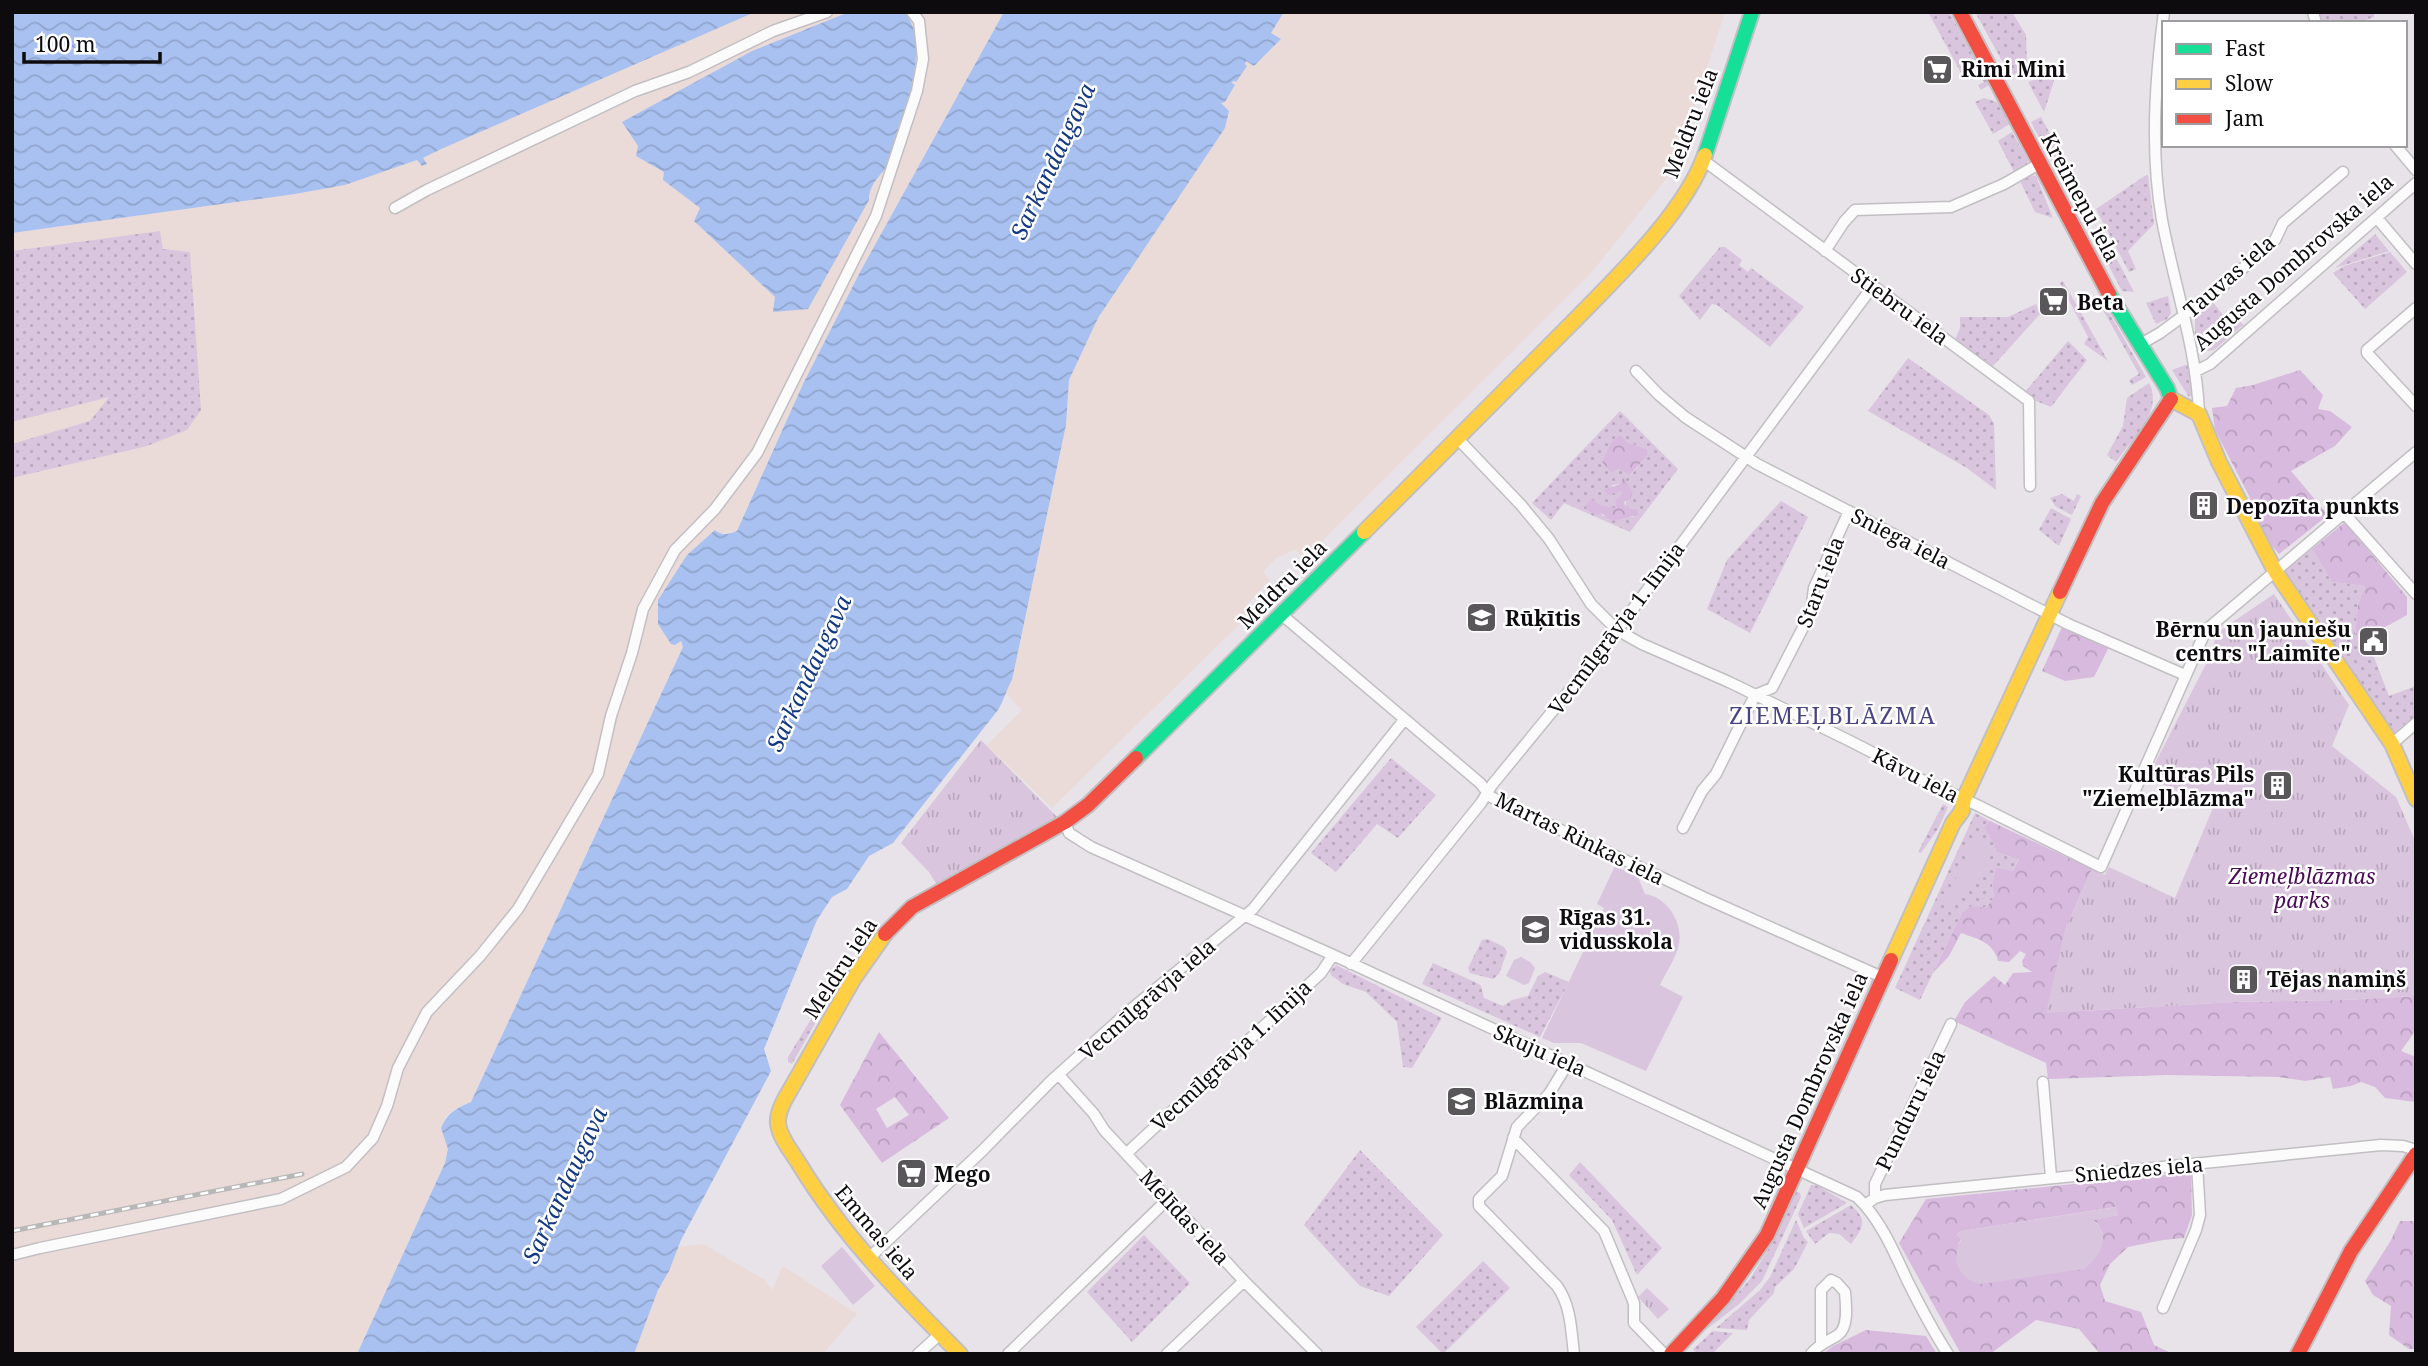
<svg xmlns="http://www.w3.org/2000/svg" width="2428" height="1366" viewBox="0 0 2428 1366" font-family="'Noto Serif',serif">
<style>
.industrial{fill:#eadbd9}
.grass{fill:url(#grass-dots);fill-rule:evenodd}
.forest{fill:url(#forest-crowns);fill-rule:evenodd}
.park{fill:url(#park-tufts)}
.garden{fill:#d9c5de}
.water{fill:url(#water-waves)}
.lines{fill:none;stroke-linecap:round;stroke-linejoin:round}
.street-casing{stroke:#c2bfc3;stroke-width:13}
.fast-casing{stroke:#c2bfc3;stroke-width:18}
.slow-casing{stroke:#c2bfc3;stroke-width:18}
.jam-casing{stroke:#c2bfc3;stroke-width:18}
.street{stroke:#fbfbfc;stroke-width:10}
.fast{stroke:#16e098;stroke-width:14}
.slow{stroke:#ffcf43;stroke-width:14}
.jam{stroke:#f24e42;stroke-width:14}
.rail-casing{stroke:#b8b8b8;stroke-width:5}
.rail{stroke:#fff;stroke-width:2.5;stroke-dasharray:8;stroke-linecap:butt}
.labels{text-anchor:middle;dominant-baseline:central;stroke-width:5;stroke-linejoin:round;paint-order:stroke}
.poi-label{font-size:21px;font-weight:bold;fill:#0d0b0e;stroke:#fff;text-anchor:start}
.street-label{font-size:21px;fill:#0d0b0e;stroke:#fff}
.park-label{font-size:21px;font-style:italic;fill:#4b0a57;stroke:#fff}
.water-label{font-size:23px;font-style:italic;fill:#133983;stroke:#fff}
.neighbourhood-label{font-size:23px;letter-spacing:2px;fill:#484582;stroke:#fff}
</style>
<defs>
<pattern id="grass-dots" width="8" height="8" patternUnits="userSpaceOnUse" patternTransform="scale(1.75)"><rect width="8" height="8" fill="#d9c5de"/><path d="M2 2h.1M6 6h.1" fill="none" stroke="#b9a8bd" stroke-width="1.8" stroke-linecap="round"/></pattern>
<pattern id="forest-crowns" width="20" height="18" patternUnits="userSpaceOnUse" patternTransform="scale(1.75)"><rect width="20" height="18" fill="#d8bade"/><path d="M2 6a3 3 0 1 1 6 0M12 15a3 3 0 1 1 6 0" fill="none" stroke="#b89fbd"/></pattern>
<pattern id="park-tufts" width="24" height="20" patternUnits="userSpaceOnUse" patternTransform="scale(1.75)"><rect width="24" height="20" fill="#d9c5de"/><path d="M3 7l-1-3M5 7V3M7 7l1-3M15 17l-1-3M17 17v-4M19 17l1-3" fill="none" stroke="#b9a8bd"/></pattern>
<pattern id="water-waves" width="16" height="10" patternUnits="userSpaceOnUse" patternTransform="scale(1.75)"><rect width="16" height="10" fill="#a9c1f0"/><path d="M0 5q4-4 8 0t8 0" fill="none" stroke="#90a4cd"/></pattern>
</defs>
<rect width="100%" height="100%" fill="#e7e3e8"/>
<path class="industrial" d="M755 12H1004L860 272 803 384 737 531 719 534 675 643 681 641 683 647 471 1102 454 1109 446 1116 441 1128 449 1150 445 1163 357 1354H12V233L295 194 345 185 418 160 421 166 423 158 439 150Z
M1284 12H1725L1674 169 1592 272 1305 558 1295 550 1276 558 1263 572 1270 580 1248 603 1254 610 1052 808 987 745 1022 710 1005 693 1012 680 1066 425 1069 380 1098 318 1225 128 1229 111 1221 103 1225 102 1235 86 1232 83 1233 81 1236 82 1246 61 1255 66 1281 39 1271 33Z
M703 1244 765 1280 772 1290 783 1266 857 1314 823 1354H634L658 1290 669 1271 678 1247Z"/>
<path class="grass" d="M1928 12H1949L1989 85 1981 90 1978 85 1984 82 1971 59 1960 64 1963 72 1961 73Z
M1975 12H2012L2026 35 2027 67 2011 77Z
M2318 12H2374V17L2358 23H2320Z
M2049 74 2054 81 2044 112 2028 82Z
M1984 98 1997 102 2010 124 1993 134 1975 102Z
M2041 117 2083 196V205H2080L2064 184 2031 122Z
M2012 132 2028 160 2027 166 2014 172 1998 141Z
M2030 175 2036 176 2053 218 2035 212 2020 181Z
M2146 175H2148L2154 224 2128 251 2136 269 2129 272 2096 209Z
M160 231 163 249 190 252 201 410 187 430 147 446 12 478V444L90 421 109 397 12 422V251Z
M2375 234 2389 251 2335 268Z
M2101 243 2107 244 2111 248 2134 292 2122 291 2110 268Z
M1720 247H1725L1742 260 1739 265 1748 272 1751 268 1804 307 1770 347 1717 305 1712 304 1700 320 1679 296Z
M2390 252 2407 272 2365 309 2333 273 2344 266Z
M2063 281 2108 361 2084 344 2088 337 2060 283Z
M2168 296 2171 313 2167 319 2156 324 2146 303Z
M2212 301 2231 325 2240 321 2243 325 2214 350 2202 352 2195 336V315Z
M2036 304 2040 314 1993 366 1955 340 1960 328V317H2008Z
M2104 307 2107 309 2146 377 2132 385 2129 380 2139 374 2102 308Z
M2068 341 2087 360 2051 407 2034 400 2025 392Z
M1908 358 1989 415 1994 424 1996 490 1967 468 1868 411Z
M2188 364 2193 395 2189 397 2172 370Z
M2149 383C2164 411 2132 439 2116 462L2107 455 2123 426 2127 398Z
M1620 411 1678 469 1630 532 1564 503 1551 520 1532 503ZM1620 434 1627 442 1647 449 1648 455 1631 475 1602 462 1610 443ZM1622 478 1630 488 1625 506 1633 508 1634 517 1603 516 1601 513 1618 508 1622 491 1613 492 1612 485 1620 484Z
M2062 494 2074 501 2077 494 2081 496 2072 515 2056 507 2050 498Z
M1781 501 1808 517 1750 633 1707 609 1727 560Z
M2051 508 2071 519 2059 546 2039 530Z
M2312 549 2332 582 2365 586 2358 605 2355 634H2365L2389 696 2416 686V715L2394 733 2285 570Z
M1391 758 1436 795 1398 838 1377 824 1336 872 1311 853Z
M1943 804 1948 807 1938 829 1921 853 1918 852Z
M1975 813 1990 821 1986 828 2019 858 2013 871 1996 869 1992 885 1994 898 1984 908 1962 913 1920 1000 1895 988Z
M1488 939 1504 947 1507 952 1499 974 1493 979 1470 973 1468 968 1482 940Z
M1433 963 1477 983 1481 986 1484 998 1503 1006 1512 1000 1528 996 1538 976 1545 972 1569 982 1540 1037 1422 984Z
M1336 965 1442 1018 1412 1068 1403 1067 1397 1022 1366 992 1343 984 1331 975 1330 971Z
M822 1001 826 1004 792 1064 788 1062V1057Z
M1360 1150 1443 1235 1389 1296 1360 1286 1304 1225Z
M1580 1162 1662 1248 1637 1275 1612 1220 1569 1175Z
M1811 1185 1818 1186 1847 1203 1804 1228 1798 1214Z
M1796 1191 1800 1193 1801 1197 1762 1281 1739 1304 1707 1329 1750 1279 1775 1238Z
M1851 1205C1868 1221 1864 1226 1851 1244L1839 1234 1829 1233 1815 1244 1806 1231Z
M1796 1220 1804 1238 1808 1242 1794 1269 1775 1287 1774 1293 1749 1320 1747 1330 1716 1328 1760 1290 1770 1277Z
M1144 1235 1190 1283 1132 1342 1087 1292Z
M1483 1261 1510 1288 1443 1354 1416 1327Z
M1713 1331 1733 1333 1712 1354H1697L1693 1349Z"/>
<path class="forest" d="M2300 370 2323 395 2318 409 2330 411 2352 427 2335 446 2291 471 2328 515 2279 554 2266 539 2249 496 2215 430 2212 408 2227 406 2236 388 2253 385Z
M1620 434 1627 442 1647 449 1648 455 1630 475 1618 469 1611 472 1602 462 1610 443Z
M1623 477 1633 492 1630 499 1624 502 1625 506 1638 510V515L1612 521 1601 513 1598 515 1590 512 1585 506 1591 499 1602 506 1617 508 1615 500 1620 497 1622 491 1608 495 1604 490 1620 484Z
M2345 522 2407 597V615C2391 624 2374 635 2355 634L2358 605 2365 586 2332 582 2312 549Z
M2062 627 2109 647 2094 677 2065 681 2042 671Z
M1990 821 2092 869 2065 930 2080 1011 2234 1002 2343 1000 2416 996V1030L2401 1051 2416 1057V1102L2385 1098 2375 1087 2361 1082 2351 1086 2333 1089 2330 1077 2305 1081 2279 1077 2167 1075 2048 1079 2046 1063 1954 1021 1965 1002 1994 976 2005 985 2013 973 2032 972 2023 966 2022 961 2026 954 2020 951 2009 962 1998 961C1993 942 1978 939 1961 933L1949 956 1933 973 1962 913 1971 906 1985 908 1994 898 1992 885 1996 868 2013 871 2019 859 1998 852 1985 827Z
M879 1032 949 1118 882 1163 840 1105ZM895 1097 909 1115 887 1128 876 1109Z
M2191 1172 2192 1215 2184 1238 2163 1240 2128 1247 2110 1264 2100 1285 2105 1301 2141 1312 2154 1345 2173 1354H2100L2079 1329 2036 1320 1990 1354H1961L1899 1243 1926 1199ZM2116 1207 2118 1215 2092 1220 2097 1223 2103 1234 1958 1245 1961 1239 1957 1234 1962 1231Z
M2400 1221H2413L2416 1225V1349H2409L2389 1335 2391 1306 2373 1295 2365 1281 2390 1242Z
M1866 1330 1926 1336 1937 1354H1823L1833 1346Z"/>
<path class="park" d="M2274 594 2349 705 2332 746 2396 797 2416 843V996L2343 1000 2234 1002 2046 1013 2065 930 2092 869 2105 875 2109 867 2175 898 2213 808 2148 777 2207 662 2218 632Z
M981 740 1057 817 937 885 929 872 901 843Z
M1521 957 1530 962 1535 968 1529 983 1524 985 1506 976 1514 960Z
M1647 1288 1669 1309 1658 1319 1638 1297Z"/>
<path class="garden" d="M1978 831C1981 837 1987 844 1989 850 1994 874 1965 894 1948 906L1943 905Z
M1615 866 1638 877 1645 894C1667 897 1683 922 1679 944 1676 958 1666 972 1660 985L1683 997 1646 1071 1581 1043H1554L1542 1038 1604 908 1597 904Z
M2117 1207 2118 1215 2093 1220C2112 1237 2101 1256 2084 1269L1981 1284C1959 1280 1950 1260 1961 1240L1956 1235 1962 1231Z
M842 1247 875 1286 853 1305 821 1266Z"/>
<path class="water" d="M12 12H755L439 150 423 158 427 164 422 166 417 160 345 185 295 194 12 233Z
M849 12H904C929 38 909 97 901 127 898 137 897 149 892 159 885 173 869 181 869 200L808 309 773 312 775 297 694 221 700 208 663 180 664 172 636 156 638 146 622 122 752 51Z
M1004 12H1284L1271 33 1281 39 1254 66 1246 61 1245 64 1247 66 1236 82 1233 81 1232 83 1235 85 1225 102 1221 103 1229 111 1225 128 1098 318 1069 380 1066 425 1012 680C1006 690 1004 700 998 710L893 843 869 856 847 889 832 897 817 920 764 1049 771 1071 681 1240 669 1271 658 1290 634 1354H357L445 1163 448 1149 441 1128C448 1112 457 1108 471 1102L683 647 681 641 675 645 671 644 658 624V600L687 555 715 530C721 536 730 534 737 531L803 384 860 272Z"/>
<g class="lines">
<defs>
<path id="street" d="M2164 12C2155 81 2150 151 2162 220 2174 284 2197 350 2199 414
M2313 12 2316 23
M2395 145 2416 170
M1703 160 2029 401 2030 486
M395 208 427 190 635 91 689 72 773 31 827 12
M2377 218 2416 264
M1825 251 1844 222 1855 210 1951 207 2004 184 2039 164
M2416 308 2367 350V353L2416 406
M2139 345 2160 333 2217 291 2275 240 2283 223 2343 172
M1636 371 1659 395 1685 417 1757 464 2068 624 2185 675
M2196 371 2210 364 2416 183
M1458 439 1521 505 1549 539 1591 604 1617 630 1642 644 1729 682 1850 741 1885 759 1894 767 1979 806 2101 867 2206 630 2416 452
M2343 512 2416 594
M1282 615 1480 783 1491 797 1707 899 1882 977
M2392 744 2416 723
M1065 822 1069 833 1091 847 1333 955 1857 1197C1881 1220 1894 1252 1908 1282 1920 1306 1933 1331 1948 1354
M1683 828 1702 791 1716 774 1755 695 1772 688 1811 612 1814 588 1849 511
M1351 964 1481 803 1492 785 1601 652 1873 286
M1568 1063 1549 1094 1517 1127 1502 1176 1479 1199V1206L1557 1286C1571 1306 1571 1329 1574 1354
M1059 1075 1094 1114 1104 1130 1244 1281 1317 1354
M2043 1082 2051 1177
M1513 1138 1604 1231 1634 1303V1323L1664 1354
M1127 1153 1321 973 1333 955
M1875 1198V1184L1951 1024
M1865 1205 1875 1198 1885 1195 2381 1145 2403 1146 2416 1150
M12 1255 40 1248 281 1199 346 1167 373 1138 387 1106 398 1068 427 1012 480 956 518 909 598 774 611 716 632 653 643 609 675 550 715 509 757 453 876 216 917 91 923 59 919 21 912 12
M868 1259 982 1151 1051 1081 1130 1010 1253 909 1404 720
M2163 1308 2196 1230 2200 1215 2197 1164
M918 1354 940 1334
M1008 1354 1169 1198
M1167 1354 1244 1281
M1811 1354C1820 1343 1827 1342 1838 1335 1849 1327 1846 1304 1845 1292L1837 1283 1831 1280 1821 1290V1343"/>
<path id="fast" d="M1705 155 1752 12
M2109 294 2167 388 2171 399
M1136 758 1364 532"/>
<path id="slow" d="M2171 399 2199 414 2219 462 2275 571 2392 744 2416 799
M1364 532C1433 463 1502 394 1570 325 1613 281 1685 213 1705 155
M885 934 854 978 785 1099C781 1107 777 1115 778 1124 780 1138 791 1151 798 1162 842 1235 900 1294 960 1354
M1891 960 1953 823 1962 811 1964 799 2060 592"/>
<path id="jam" d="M1960 12 2109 294
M2060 592 2102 503 2171 399
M885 934 912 907 1065 822 1088 805 1136 758
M1671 1354 1723 1298 1767 1235 1891 960
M2298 1354 2351 1251 2416 1154"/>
</defs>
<use href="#street" class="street-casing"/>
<use href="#fast" class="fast-casing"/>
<use href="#slow" class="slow-casing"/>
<use href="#jam" class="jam-casing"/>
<use href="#street" class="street"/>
<use href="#fast" class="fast"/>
<use href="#slow" class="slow"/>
<use href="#jam" class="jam"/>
<defs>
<path id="rail" d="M12 1231 302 1174"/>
</defs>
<use href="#rail" class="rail-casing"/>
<use href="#rail" class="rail"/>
</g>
<defs>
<symbol id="supermarket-square" viewBox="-11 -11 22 22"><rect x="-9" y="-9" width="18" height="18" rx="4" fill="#59575a" stroke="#fff"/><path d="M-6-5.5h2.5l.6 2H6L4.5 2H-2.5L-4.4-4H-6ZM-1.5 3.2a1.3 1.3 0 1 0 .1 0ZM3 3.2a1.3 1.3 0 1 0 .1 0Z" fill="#fff"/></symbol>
<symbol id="building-square" viewBox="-11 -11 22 22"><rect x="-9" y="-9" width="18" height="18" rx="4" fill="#59575a" stroke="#fff"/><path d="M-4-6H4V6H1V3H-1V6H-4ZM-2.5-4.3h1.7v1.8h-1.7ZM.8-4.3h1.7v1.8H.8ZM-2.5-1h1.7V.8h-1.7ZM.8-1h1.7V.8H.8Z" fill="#fff"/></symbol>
<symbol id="school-square" viewBox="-11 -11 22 22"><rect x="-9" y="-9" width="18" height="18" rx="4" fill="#59575a" stroke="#fff"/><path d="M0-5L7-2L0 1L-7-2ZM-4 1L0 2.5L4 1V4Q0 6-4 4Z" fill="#fff"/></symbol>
<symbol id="civic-square" viewBox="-11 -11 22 22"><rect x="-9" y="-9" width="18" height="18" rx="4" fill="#59575a" stroke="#fff"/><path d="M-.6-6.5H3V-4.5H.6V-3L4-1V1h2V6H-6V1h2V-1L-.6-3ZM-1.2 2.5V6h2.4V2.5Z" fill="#fff"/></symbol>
</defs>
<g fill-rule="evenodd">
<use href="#supermarket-square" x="1920" y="52" width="35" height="35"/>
<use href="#supermarket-square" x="2036" y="284" width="35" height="35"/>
<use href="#building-square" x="2186" y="488" width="35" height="35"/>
<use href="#school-square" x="1464" y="600" width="35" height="35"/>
<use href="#civic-square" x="2356" y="624" width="35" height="35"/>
<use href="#building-square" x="2260" y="768" width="35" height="35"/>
<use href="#school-square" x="1518" y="912" width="35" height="35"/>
<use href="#building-square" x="2226" y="962" width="35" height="35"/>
<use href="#school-square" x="1444" y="1084" width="35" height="35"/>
<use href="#supermarket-square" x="894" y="1156" width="35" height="35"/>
</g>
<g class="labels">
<g class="poi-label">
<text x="1961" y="69">Rimi Mini</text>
<text x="2077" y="302">Beta</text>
<text x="2226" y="506">Depozīta punkts</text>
<text x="1505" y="618">Rūķītis</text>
<text x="2351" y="629" text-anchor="end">Bērnu un jauniešu<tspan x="2351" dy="24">centrs "Laimīte"</tspan></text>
<text x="2254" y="774" text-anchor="end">Kultūras Pils<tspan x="2254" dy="24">"Ziemeļblāzma"</tspan></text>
<text x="1559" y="917">Rīgas 31.<tspan x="1559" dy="24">vidusskola</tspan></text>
<text x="2267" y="979">Tējas namiņš</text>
<text x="1484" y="1101">Blāzmiņa</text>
<text x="934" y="1174">Mego</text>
</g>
<g class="street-label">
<text transform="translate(1690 123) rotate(-69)">Meldru iela</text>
<text transform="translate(2081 197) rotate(62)">Kreimeņu iela</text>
<text transform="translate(2293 262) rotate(-41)">Augusta Dombrovska iela</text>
<text transform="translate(2229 276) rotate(-41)">Tauvas iela</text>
<text transform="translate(1900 306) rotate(36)">Stiebru iela</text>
<text transform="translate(1901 538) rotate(27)">Sniega iela</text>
<text transform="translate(1820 582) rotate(-69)">Staru iela</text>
<text transform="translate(1282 584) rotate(-45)">Meldru iela</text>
<text transform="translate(1616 628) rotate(-53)">Vecmīlgrāvja 1. līnija</text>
<text transform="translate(1916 775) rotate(27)">Kāvu iela</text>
<text transform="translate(1580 838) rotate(26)">Martas Rinkas iela</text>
<text transform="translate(840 968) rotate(-57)">Meldru iela</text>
<text transform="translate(1147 999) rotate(-41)">Vecmīlgrāvja iela</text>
<text transform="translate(1540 1050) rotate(24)">Skuju iela</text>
<text transform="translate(1231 1055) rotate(-43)">Vecmīlgrāvja 1. līnija</text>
<text transform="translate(1809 1090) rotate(-66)">Augusta Dombrovska iela</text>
<text transform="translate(1910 1110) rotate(-64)">Punduru iela</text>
<text transform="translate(2139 1169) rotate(-5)">Sniedzes iela</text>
<text transform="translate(1185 1217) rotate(47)">Melīdas iela</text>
<text transform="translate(877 1232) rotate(50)">Emmas iela</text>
</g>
<g class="park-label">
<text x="2302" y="876">Ziemeļblāzmas<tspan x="2302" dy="24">parks</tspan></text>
</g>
<g class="water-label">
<text transform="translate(1052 161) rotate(-65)">Sarkandaugava</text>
<text transform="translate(808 673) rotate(-65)">Sarkandaugava</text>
<text transform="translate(564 1185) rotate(-65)">Sarkandaugava</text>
</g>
<g class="neighbourhood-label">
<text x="1833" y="715">ZIEMEĻBLĀZMA</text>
</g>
</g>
<rect width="2428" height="1366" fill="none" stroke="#0d0b0e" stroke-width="28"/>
<rect x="2162" y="21" width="245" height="126" fill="#ffffff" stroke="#9e9d9f" stroke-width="2"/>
<rect x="2176" y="44" width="35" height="10" fill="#16e098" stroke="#9e9d9f" stroke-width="2"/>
<text x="2225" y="56" font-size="21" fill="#0d0b0e">Fast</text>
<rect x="2176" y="79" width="35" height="10" fill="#ffcf43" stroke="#9e9d9f" stroke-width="2"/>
<text x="2225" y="91" font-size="21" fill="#0d0b0e">Slow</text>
<rect x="2176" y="114" width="35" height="10" fill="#f24e42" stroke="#9e9d9f" stroke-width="2"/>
<text x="2225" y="126" font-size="21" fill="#0d0b0e">Jam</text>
<path d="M24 52v10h136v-10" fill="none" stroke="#0d0b0e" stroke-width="3.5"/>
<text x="35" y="52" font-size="21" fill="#0d0b0e" stroke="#ffffff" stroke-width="5" paint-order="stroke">100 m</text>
</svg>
